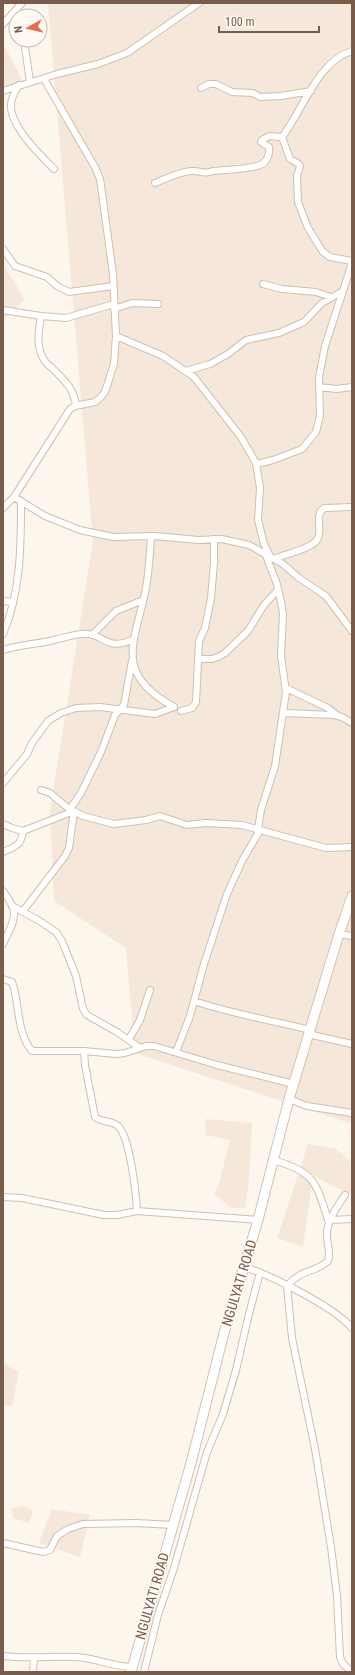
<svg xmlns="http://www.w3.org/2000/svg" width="355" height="1675" viewBox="0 0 355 1675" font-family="'Roboto Condensed',sans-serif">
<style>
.residential{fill:#f5e8da}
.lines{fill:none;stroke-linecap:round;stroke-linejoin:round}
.minor-casing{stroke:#d1beb0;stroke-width:8}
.secondary-casing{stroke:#d6c0b0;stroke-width:11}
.minor{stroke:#fff;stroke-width:6}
.secondary{stroke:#fff;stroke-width:9}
.labels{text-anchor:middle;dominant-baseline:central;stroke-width:3;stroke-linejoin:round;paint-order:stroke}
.street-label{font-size:14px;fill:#7a5c4d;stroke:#fffaf3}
</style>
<rect width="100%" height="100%" fill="#fdf6ec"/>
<path class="residential" d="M48 3H352V1124L135 1053 126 948 54 901 50 811 93 541Z
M3 43 23 82 3 88Z
M3 264 25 299 3 320Z
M205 1119 252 1123 249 1180 245 1208H231L214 1194 219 1184 230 1140 206 1135Z
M308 1144 336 1149 352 1163V1194L332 1186 313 1175 303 1247 277 1238Z
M3 1363 19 1372 12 1407 3 1404Z
M24 1506 33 1511 29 1523 13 1518 11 1509Z
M52 1509 90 1515 80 1557 39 1543Z"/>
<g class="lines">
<defs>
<path id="minor" d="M3 24 22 3
M24 40 30 82
M19 85C15 92 11 97 11 105 10 126 40 155 54 169
M201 88 209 84H216L232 92 253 93 260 97 281 96 311 91
M3 91 57 74 98 64 127 53 199 3
M282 137 290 159 299 164 300 166 297 176 298 202 308 228 323 252 330 257 352 261
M155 183C167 178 179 172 191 171 201 170 203 175 213 171 223 170 252 169 260 165 267 163 270 153 269 147L261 142 262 140 269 136 282 137C302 112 318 60 352 51
M3 249 15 266 47 277 57 286 69 292 113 286
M263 284 282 289 316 292 331 297
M114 309 132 303 158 304
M3 310 41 316 66 318 114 304
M41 316C39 329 36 344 42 356 44 361 48 365 52 368 64 380 74 388 76 406
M116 336 163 356 194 377 241 437 256 463 260 488 258 520 264 544 270 556
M186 371 210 364 228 354 246 340 279 333 304 322 322 303 343 291
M319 387 337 389 352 387
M257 464 273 460 302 449 316 432 320 416 319 377 325 346 352 263
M14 497 45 516 80 530 113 537 154 536 199 540 222 539 249 545 283 564 299 578 326 596 352 631
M3 508 14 497 70 409 75 406 95 402 100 398 105 392 114 364 116 336 113 274 100 179 96 169 44 79
M151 536C150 554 149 571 146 588 135 643 112 673 174 707
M274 559C285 554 311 549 317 540 324 530 313 516 324 508L352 507
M3 601 13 602
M3 634C21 592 21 546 21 501
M92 635 116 611 143 600
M3 650C20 645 37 644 54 640 63 638 72 635 81 634 106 632 104 653 134 639
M199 659H212L218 657 225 653 248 631 264 605 278 590
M286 688 328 708 337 715
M181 711 192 708 196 702 199 641 205 628 211 598 214 563V539
M284 713 334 715 342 717 352 723
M3 783 27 754 32 743 48 721 61 713 76 708 100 707 155 714 174 707
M41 790 50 793 68 808 83 816 114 824 146 820 160 816 187 825 206 823 242 825 326 848 352 847
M70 809 81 793 101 752 115 715 124 705 132 661
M3 824 12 828 23 831 74 811 69 848 65 856 23 911
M258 829 261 810 275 766 286 692 281 656 283 614 281 602 277 584 265 553
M3 852C16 846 21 846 23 831
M3 891C21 914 14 920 3 944
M14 907 38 920 56 932 62 941 76 976 83 1009 87 1015 117 1032 140 1048
M339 934 352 936
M3 979 12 982 14 988C19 1008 18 1035 32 1051H84L116 1054 125 1053 146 1046H154L217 1065 294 1084
M194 1001C232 1014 271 1020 310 1030
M308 1034 352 1044
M129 1039 140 1020 150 990
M84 1051 85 1065 95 1117C102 1123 112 1120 118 1126 130 1137 136 1193 137 1211
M176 1052 190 1016 204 964 227 894 242 861 260 830
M289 1099 307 1106 352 1113
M273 1160C316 1172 316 1183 329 1223
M345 1195C338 1206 326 1221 327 1236 327 1245 331 1253 328 1261 314 1274 302 1268 287 1286L292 1338 315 1449 331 1547 337 1596 340 1657 343 1664 352 1672
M3 1197 22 1198 104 1215H117L137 1211 258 1220
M331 1220 352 1219
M244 1267C271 1275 334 1307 352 1328
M3 1543 43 1552 50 1550 57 1536 68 1529 83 1524 136 1523 173 1525
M3 1656C29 1659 52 1656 77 1657 96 1658 113 1667 132 1667
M33 1672 34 1658
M144 1672 158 1615 174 1568 207 1452 223 1414 236 1370 248 1318 260 1272"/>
<path id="secondary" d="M131 1672 191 1463 224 1333 258 1220 289 1099 339 934 352 896"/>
</defs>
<use href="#minor" class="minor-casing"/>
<use href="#secondary" class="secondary-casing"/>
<use href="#minor" class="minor"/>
<use href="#secondary" class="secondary"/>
</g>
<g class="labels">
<g class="street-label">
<text transform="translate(239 1283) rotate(-73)">NGULYATI ROAD</text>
<text transform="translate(152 1596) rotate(-74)">NGULYATI ROAD</text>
</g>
</g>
<rect width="355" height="1675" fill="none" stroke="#7a5c4d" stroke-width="8"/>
<g transform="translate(28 28) rotate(262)"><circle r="19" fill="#fffaf3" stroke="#cabbb1"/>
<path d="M0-3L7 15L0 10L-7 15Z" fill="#e76f51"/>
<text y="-6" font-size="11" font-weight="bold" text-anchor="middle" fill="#7a5c4d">N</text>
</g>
<path d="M219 26v6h100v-6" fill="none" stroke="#7a5c4d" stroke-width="2"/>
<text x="225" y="26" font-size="12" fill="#7a5c4d" stroke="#fffaf3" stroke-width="3" paint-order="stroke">100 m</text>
</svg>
